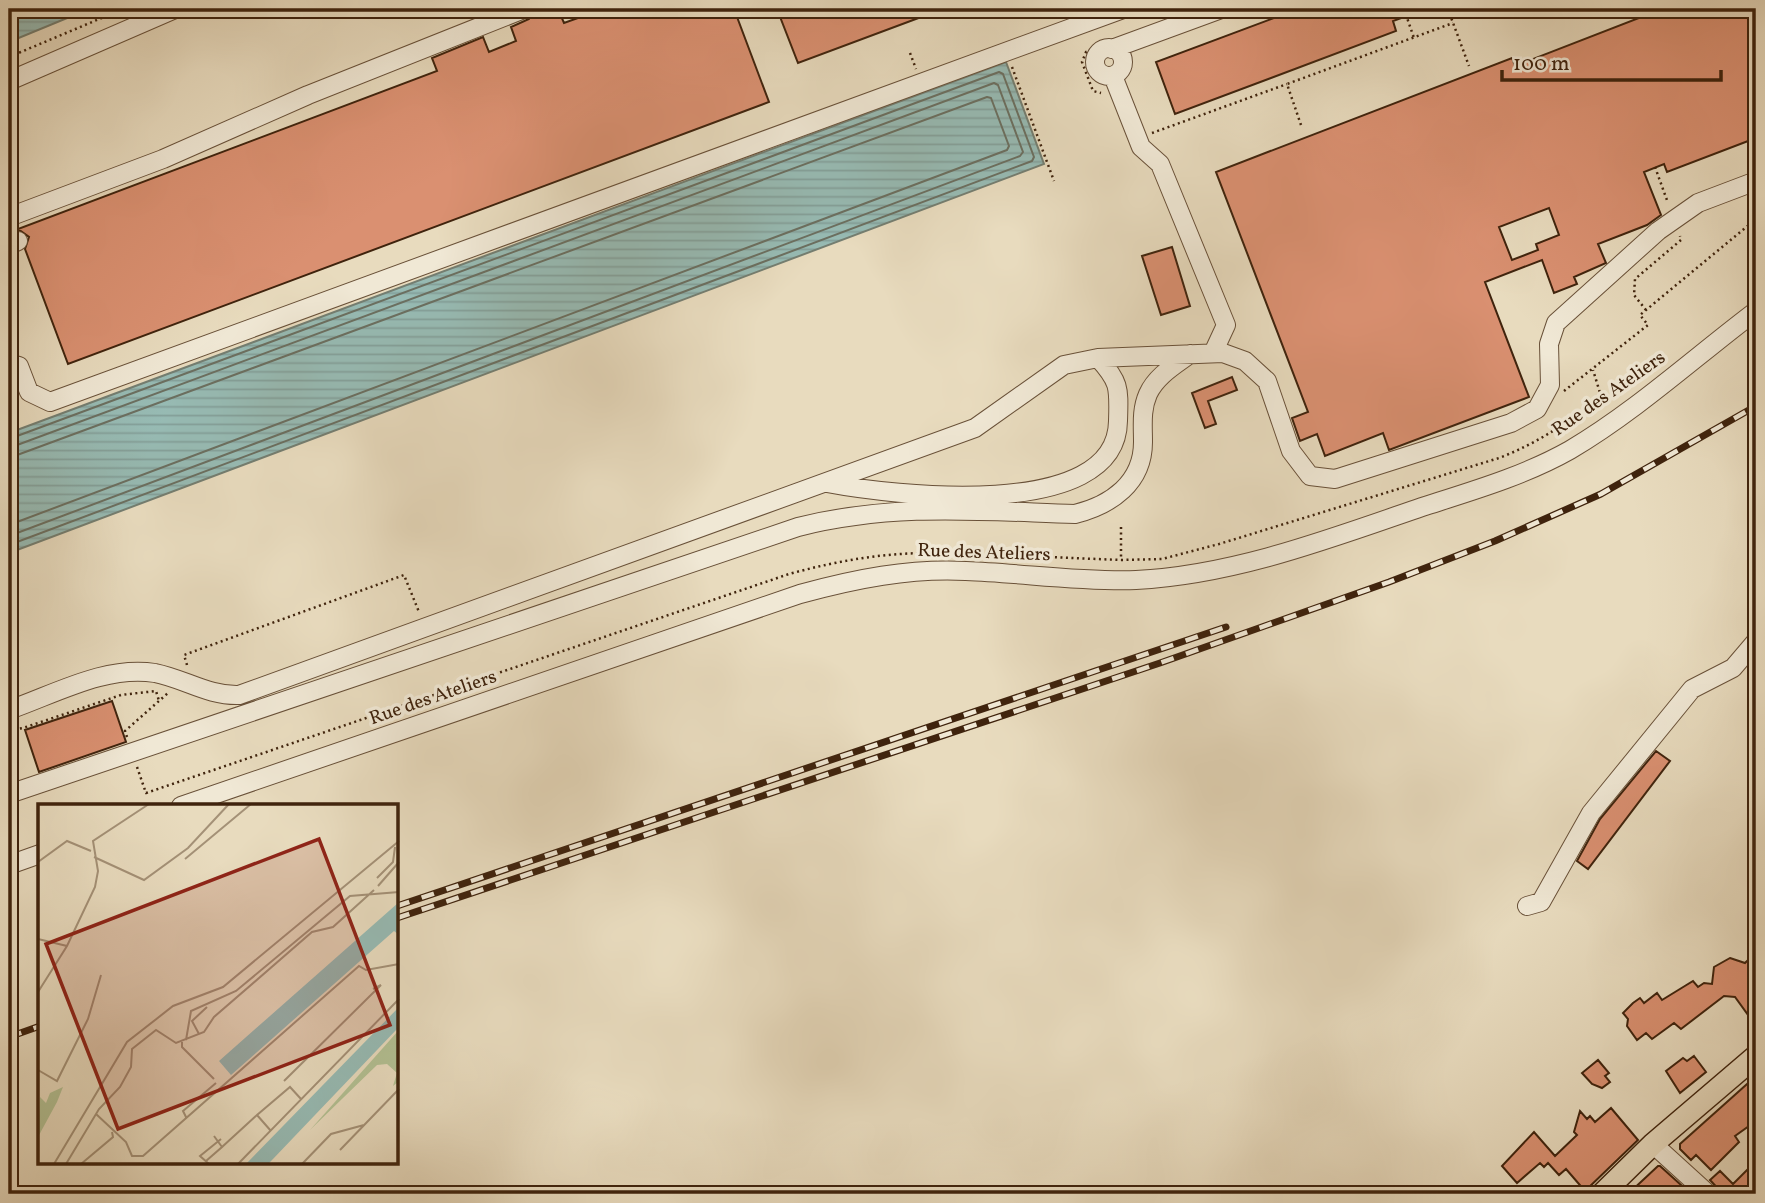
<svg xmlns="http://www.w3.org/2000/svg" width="1765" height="1203" viewBox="0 0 1765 1203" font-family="Vollkorn,serif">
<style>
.water{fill:url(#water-rules);stroke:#747e71;stroke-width:2}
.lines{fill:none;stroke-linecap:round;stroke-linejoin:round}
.shore{stroke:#6b6f60;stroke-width:2}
.building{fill:#da9071;stroke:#3f230d;stroke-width:2;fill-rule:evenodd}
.minor-casing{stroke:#695139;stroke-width:20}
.major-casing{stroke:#3f230d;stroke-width:24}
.path{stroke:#3f230d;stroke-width:2.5;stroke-dasharray:2 3.5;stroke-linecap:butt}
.minor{stroke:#f0e8d5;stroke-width:18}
.major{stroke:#e8dbbe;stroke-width:21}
.rail-casing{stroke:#3f230d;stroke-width:7}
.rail{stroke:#f0e8d5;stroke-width:4.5;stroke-dasharray:13;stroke-linecap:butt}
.labels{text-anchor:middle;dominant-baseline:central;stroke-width:7;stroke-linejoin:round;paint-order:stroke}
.street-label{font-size:19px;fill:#3f230d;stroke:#f0e8d5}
.inset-road{fill:none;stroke:#a49177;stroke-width:2}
.view{fill:#8f2418;fill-opacity:0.15;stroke:#8f2418;stroke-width:3.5}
.inset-edge{fill:none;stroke:#3f230d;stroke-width:3.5}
</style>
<defs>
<pattern id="water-rules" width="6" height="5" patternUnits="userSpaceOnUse" patternTransform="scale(1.75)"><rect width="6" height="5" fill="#97bbb4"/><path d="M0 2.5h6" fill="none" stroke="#83a09a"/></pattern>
</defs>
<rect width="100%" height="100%" fill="#e8dbbe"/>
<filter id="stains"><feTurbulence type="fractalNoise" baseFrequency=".00286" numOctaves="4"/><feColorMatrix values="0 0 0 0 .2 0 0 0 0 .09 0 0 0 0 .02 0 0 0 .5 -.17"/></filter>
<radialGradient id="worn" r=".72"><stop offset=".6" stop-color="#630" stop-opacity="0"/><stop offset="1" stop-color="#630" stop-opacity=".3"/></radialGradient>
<path class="water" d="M9 9H89L9 42Z
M1006 62 1044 164 9 553V433Z"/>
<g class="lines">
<path class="shore" d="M9 439 999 72 1003 74 1034 157 1032 161 9 545
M9 448 994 83 998 85 1023 152 1020 156 9 536
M9 458 987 97 991 98 1009 146 1007 150 9 525"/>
</g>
<path class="building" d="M535 9H558L564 23 603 9H734L769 102 68 364 25 249 29 237 18 229 437 71 432 58 483 37 489 52 516 41 511 27 529 19Z
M777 9H940V10L798 63Z
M1298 9 1423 10 1393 21 1396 31 1175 114 1156 62Z
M1662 9H1756V138L1667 172 1664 164 1644 172 1661 215 1647 225 1598 244 1606 263 1574 277 1577 284 1554 293 1542 260 1485 282 1529 397 1389 450 1383 433 1325 456 1317 434 1300 441 1292 418 1308 412 1216 172 1512 58 1515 66ZM1549 208 1559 235 1536 244 1538 250 1512 260 1499 227Z
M1172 247 1190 306 1161 315 1142 256Z
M1232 377 1237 390 1208 401 1216 424 1205 428 1192 393Z
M112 701 126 742 39 772 25 730Z
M1656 751 1670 761 1588 869 1577 861 1600 819Z
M1730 958 1745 963 1748 960 1756 972V1026L1735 997 1724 996 1681 1029 1674 1023 1652 1039 1646 1033 1637 1040 1627 1026 1628 1019 1623 1013 1633 1003 1640 998 1644 1003 1657 993 1662 1000 1693 981 1698 987 1704 983 1712 984 1714 967Z
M1694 1056 1706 1072 1680 1093 1666 1071 1683 1058 1687 1061Z
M1598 1060 1609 1073 1605 1076 1610 1082 1602 1088 1592 1084 1582 1073Z
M1756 1076V1121L1735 1136 1739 1142 1711 1170 1696 1155 1691 1160 1680 1149V1144Z
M1611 1108 1638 1140 1585 1191 1566 1169 1559 1175 1548 1163 1544 1167 1540 1163 1517 1183 1502 1166 1534 1132 1555 1156 1577 1135 1574 1132 1580 1111 1587 1119 1590 1116 1595 1122Z
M1756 1161 1754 1194H1723L1710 1180 1720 1171 1733 1184Z
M1660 1166 1691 1194H1628L1658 1166Z"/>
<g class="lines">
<defs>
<path id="minor" d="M1095 62a14 14 0 1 1 28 0a14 14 0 1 1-28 0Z
M1112 49 1221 9
M1113 76 1141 147 1160 164 1226 325 1213 353
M9 81 175 9
M9 217 163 159 308 95 524 9
M9 245 18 241
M9 363 19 366 29 392 50 402 1123 9
M827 483C890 495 1117 523 1118 421 1119 388 1120 382 1098 358
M9 710C55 694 106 665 155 673 185 679 208 696 239 695L975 428 1064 365 1098 358 1223 353 1245 361 1267 381 1291 451 1310 476 1335 479 1511 423 1537 409 1550 385 1549 344 1556 323 1658 231 1698 203 1756 181
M9 794 798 527C893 503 978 511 1075 514 1111 505 1143 483 1143 442 1143 425 1141 410 1148 394 1156 376 1175 365 1190 354
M181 806 800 594C855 579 909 568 966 571 1022 573 1080 582 1136 580 1234 575 1329 539 1422 507 1472 491 1524 476 1570 450 1636 411 1695 357 1756 311
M9 865 40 854
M1527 906 1541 902 1591 813 1692 689 1733 668 1756 641
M1653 1144 1708 1194"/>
<path id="major" d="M1602 1194 1653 1144 1756 1056"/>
</defs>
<use href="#minor" class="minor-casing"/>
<use href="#major" class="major-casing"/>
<path class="path" d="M1404 9 1414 38
M1458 9 1449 12 1469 66
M1097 48 1086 52 1082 62 1093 91 1101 93
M910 53 916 69
M9 57 123 9
M1012 67 1054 181
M1301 125 1287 84 1453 23
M1152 133 1287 84
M1655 167 1668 203
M1646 310 1634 295 1635 279 1681 240 1680 236
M1564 391 1648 325 1640 315 1756 219
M1121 527V560L1162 559 1219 544 1499 458C1538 443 1569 422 1601 396L1593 370
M1000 555 1121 560
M187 665 184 655 404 575 419 612
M9 730 23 728 121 695 156 691 159 701
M127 737 125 731 168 693
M137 767 146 793 789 574C840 560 888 552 940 553"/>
<use href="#minor" class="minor"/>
<use href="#major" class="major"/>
<defs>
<path id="rail" d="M397 906 1226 627
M397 918 1160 663 1389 582 1495 541 1601 494 1756 406
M9 1037 40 1026"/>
</defs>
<use href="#rail" class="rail-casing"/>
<use href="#rail" class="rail"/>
</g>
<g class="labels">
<g class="street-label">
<text transform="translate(1609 394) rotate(-35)">Rue des Ateliers</text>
<text transform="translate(984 553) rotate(2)">Rue des Ateliers</text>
<text transform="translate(433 698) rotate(-19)">Rue des Ateliers</text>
</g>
</g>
<g transform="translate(38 804)">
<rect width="360" height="360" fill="#e8dbbe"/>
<path d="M360 227V278L355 282 359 269 349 260 339 261 272 326ZM25 283 19 298 0 333 2 293 8 299 12 289Z" fill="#b3c194"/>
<path d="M360 99V130L356 127 193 271 181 257ZM360 204V224L235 355 230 360H208Z" fill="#97bbb4"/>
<path class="inset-road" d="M56 53 106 76 150 44 191 0M147 55 213 0M0 58 29 37 53 47M339 74 355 58 357 43M340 82 361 58M0 135 29 142M0 188 29 142 57 83 60 67 55 37 111 0M161 230 154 217 169 203M148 236 153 207 198 187 312 92 361 88M144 238V243L176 275M0 266 19 277 50 215 63 171M246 277 343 181 335 185M58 310 88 338 94 352H105L321 162 328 166 361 160M219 311 252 283 263 295M148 313 145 307 178 279M184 343 219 311 233 327M302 346 361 285M168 357 184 343 176 332M16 360 89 238 135 202 185 183 361 37M28 360 61 305 82 283 93 263 94 245 118 226 138 239 166 228 176 213 274 128 295 123 336 86M43 360 75 333 74 328M171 360 162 352 183 335M200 360 361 195M264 360 293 330 326 321"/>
<path class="view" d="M281 35 352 221 80 325 8 140Z"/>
<rect width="360" height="360" class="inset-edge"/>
</g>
<rect width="1765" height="1203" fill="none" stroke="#e8dbbe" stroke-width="35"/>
<rect x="10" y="10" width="1744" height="1182" fill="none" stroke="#3f230d" stroke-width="3.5"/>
<rect x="18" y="18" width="1730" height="1168" fill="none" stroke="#3f230d" stroke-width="2"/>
<path d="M1502 70v10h219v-10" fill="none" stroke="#3f230d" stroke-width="3.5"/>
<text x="1513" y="70" font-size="21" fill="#3f230d" stroke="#f0e8d5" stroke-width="5" paint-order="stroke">100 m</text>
<rect width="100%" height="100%" filter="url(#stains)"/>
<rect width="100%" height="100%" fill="url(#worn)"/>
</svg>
